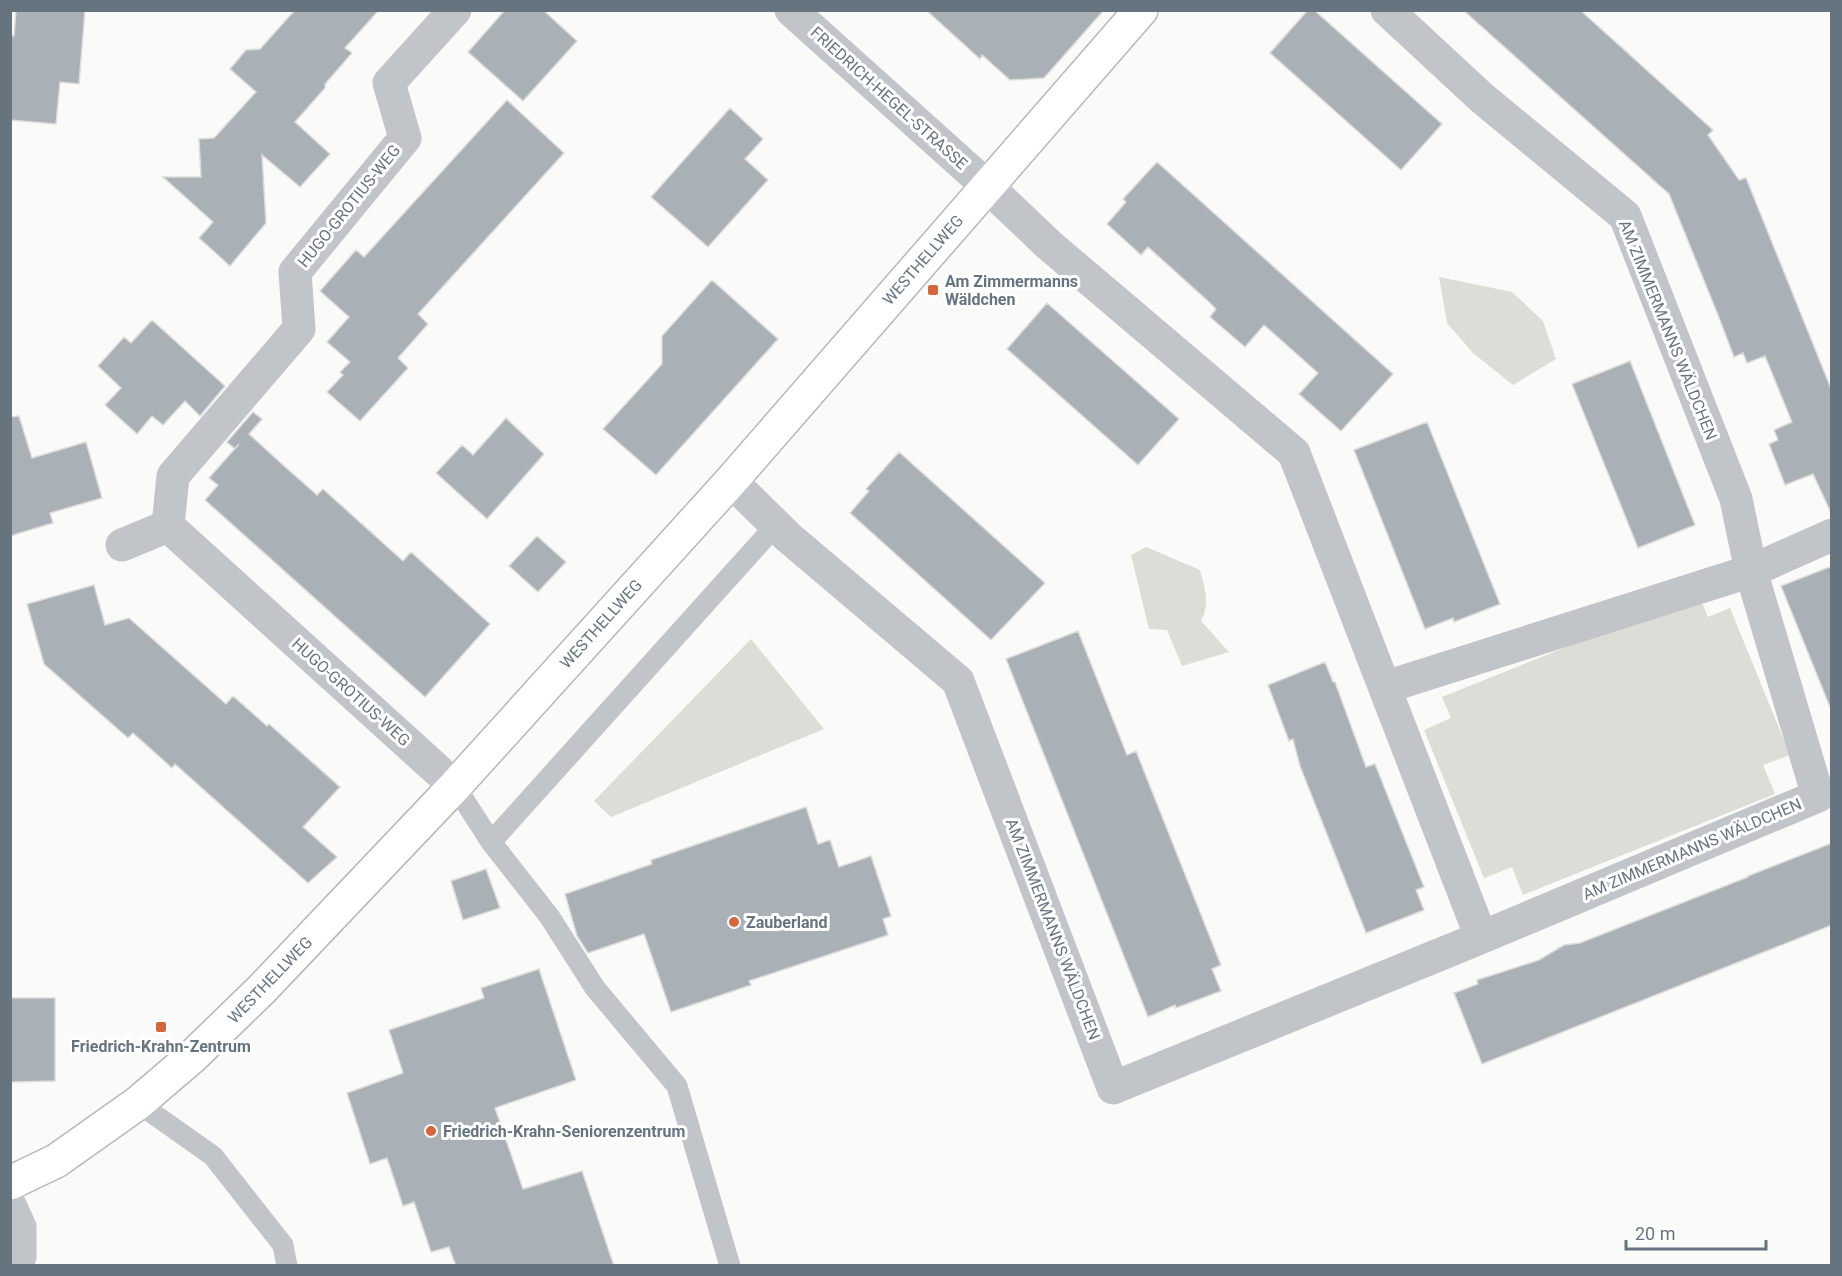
<svg xmlns="http://www.w3.org/2000/svg" width="1842" height="1276" viewBox="0 0 1842 1276" font-family="Roboto,sans-serif">
<style>
.green{fill:#daded7}
.building{fill:#a9b0b6;stroke:#dcdcda;stroke-width:1.5}
.lines{fill:none;stroke-linecap:round;stroke-linejoin:round}
.secondary-casing{stroke:#b4b9be;stroke-width:36}
.lane{stroke:#c1c5c9;stroke-width:21}
.street{stroke:#c1c5c9;stroke-width:33}
.secondary{stroke:#fff;stroke-width:33}
.poi-dot{fill:#d6653b;stroke:#fff;stroke-width:2}
.labels{text-anchor:middle;dominant-baseline:central;stroke-width:6;stroke-linejoin:round;paint-order:stroke}
.street-label{font-size:16px;fill:#667480;stroke:#fff}
.poi-label{font-size:16px;font-weight:bold;fill:#667480;stroke:#fff;text-anchor:start}
</style>
<rect width="100%" height="100%" fill="#fafaf8"/>
<path class="green" d="M1439 277 1512 292 1543 321 1556 359 1513 385 1473 353 1447 323Z
M1146 547 1200 570C1205 587 1210 605 1201 621L1229 652 1182 666 1167 630 1149 629 1131 555Z
M1698 594 1708 617 1730 608 1790 755 1763 765 1775 794 1523 895 1512 867 1484 878 1424 730 1451 718 1442 697Z
M751 639 824 729 611 817 594 801Z"/>
<path class="building" d="M16 10H85L79 84 60 82 56 124 10 120V36H14Z
M295 10H379L345 48 352 53 325 84V88L295 122 330 154 300 187 262 155 266 223 230 266 199 238 213 222 163 177H201L199 139 214 138 256 92 230 69 246 50 260 49Z
M505 10H543L577 41 523 101 468 52Z
M926 10H1104L1044 78 1010 80 982 55 980 59Z
M1308 10H1314L1442 124 1401 170 1270 53Z
M1463 10H1580L1713 130 1708 135 1739 180 1746 178 1832 391V515L1813 474 1785 485 1769 444 1778 440 1774 430 1792 422 1765 356 1747 363 1743 353 1734 357 1718 315 1669 194Z
M507 100 564 153 418 314 428 324 398 358 408 368 360 421 327 392 343 375 340 372 350 362 327 342 349 317 320 291 356 250 364 257Z
M730 108 763 139 745 159 768 180 708 247 651 197Z
M1157 162 1393 374 1341 431 1299 394 1318 373 1264 325 1245 347 1210 317 1216 309 1208 301 1148 247 1141 255 1107 224 1126 202 1123 199Z
M712 280 778 339 656 475 603 429 662 364V336Z
M1047 303 1179 419 1138 465 1007 349Z
M152 320 225 386 200 416 185 401 163 425 152 416 137 434 105 405 121 388 98 366 124 337 131 343Z
M1630 361 1695 525 1638 548 1572 384Z
M253 412 262 419 249 434 283 465 317 495 323 489 403 561 411 552 490 624 425 697 205 500 218 485 209 478 239 444 235 449 227 442Z
M19 416 32 458 86 442 102 498 50 513 53 523 10 536V417Z
M506 418 544 454 487 519 436 473 462 445 473 455Z
M1427 422 1500 604 1454 622 1453 618 1425 629 1354 450Z
M899 452 1045 583 991 640 850 513 869 491 866 489Z
M537 536 566 562 538 592 509 566Z
M1832 566V707H1830L1781 586Z
M94 585 105 625 129 618 226 704 233 696 267 726 269 724 340 787 303 827 337 857 308 883 175 764 172 768 133 733 128 738 44 664 27 604Z
M1078 631 1127 755 1136 751 1221 965 1212 969 1221 991 1176 1008 1175 1005 1148 1017 1006 659Z
M1325 662 1333 682H1335L1366 767 1375 764 1424 887 1416 890 1424 910 1366 933 1300 766 1293 739 1289 741 1268 685Z
M806 807 818 844 830 840 839 867 871 856 891 916 883 919 888 935 749 981 751 985 671 1012 644 934 588 953 577 936 565 894 652 864 651 860Z
M1832 843V925L1482 1064 1454 993 1478 984 1477 980 1539 960 1564 945 1580 943 1748 877V876Z
M486 869 500 908 463 920 451 881Z
M539 969 576 1080 495 1108 523 1189 582 1171 614 1266H456L449 1247 431 1252 414 1202 403 1206 387 1158 370 1164 347 1093 403 1073 389 1030 484 998 481 988Z
M10 998H55V1081L10 1082Z"/>
<g class="lines">
<defs>
<path id="secondary" d="M10 1183 56 1161 138 1103 193 1056 262 989 455 786 731 481 1141 10"/>
</defs>
<use href="#secondary" class="secondary-casing"/>
<path class="lane" d="M455 786 491 842 549 916 595 988 677 1086 730 1266
M491 842 776 525
M138 1103 213 1156 283 1245 287 1266"/>
<path class="street" d="M791 10 987 186 1049 245 1294 453 1481 937
M731 481 788 537 958 681 1113 1088 1468 943 1818 796 1751 571 1736 499 1625 216 1482 98 1387 10
M168 526 173 476 299 329 295 272 405 138 389 83 455 10
M122 545 168 526 455 786
M1386 687 1751 571 1832 535
M10 1205 20 1227V1257L15 1266"/>
<use href="#secondary" class="secondary"/>
</g>
<g class="poi-dot">
<rect x="927" y="284" width="12" height="12" rx="3"/>
<circle cx="734" cy="922" r="6"/>
<rect x="155" y="1021" width="12" height="12" rx="3"/>
<circle cx="431" cy="1131" r="6"/>
</g>
<g class="labels">
<g class="street-label">
<text transform="translate(889 98) rotate(42)">FRIEDRICH-HEGEL-STRASSE</text>
<text transform="translate(349 206) rotate(-51)">HUGO-GROTIUS-WEG</text>
<text transform="translate(923 260) rotate(-49)">WESTHELLWEG</text>
<text transform="translate(1668 330) rotate(68)">AM ZIMMERMANNS WÄLDCHEN</text>
<text transform="translate(601 624) rotate(-48)">WESTHELLWEG</text>
<text transform="translate(351 692) rotate(42)">HUGO-GROTIUS-WEG</text>
<text transform="translate(1692 849) rotate(-23)">AM ZIMMERMANNS WÄLDCHEN</text>
<text transform="translate(1053 929) rotate(69)">AM ZIMMERMANNS WÄLDCHEN</text>
<text transform="translate(270 980) rotate(-46)">WESTHELLWEG</text>
</g>
<g class="poi-label">
<text x="945" y="281">Am Zimmermanns<tspan x="945" dy="18">Wäldchen</tspan></text>
<text x="746" y="922">Zauberland</text>
<text x="161" y="1046" text-anchor="middle">Friedrich-Krahn-Zentrum</text>
<text x="443" y="1131">Friedrich-Krahn-Seniorenzentrum</text>
</g>
</g>
<rect width="1842" height="1276" fill="none" stroke="#667480" stroke-width="24"/>
<path d="M1626 1240v9h140v-9" fill="none" stroke="#667480" stroke-width="3"/>
<text x="1635" y="1240" font-size="18" fill="#667480" stroke="#ffffff" stroke-width="4.5" paint-order="stroke">20 m</text>
</svg>
